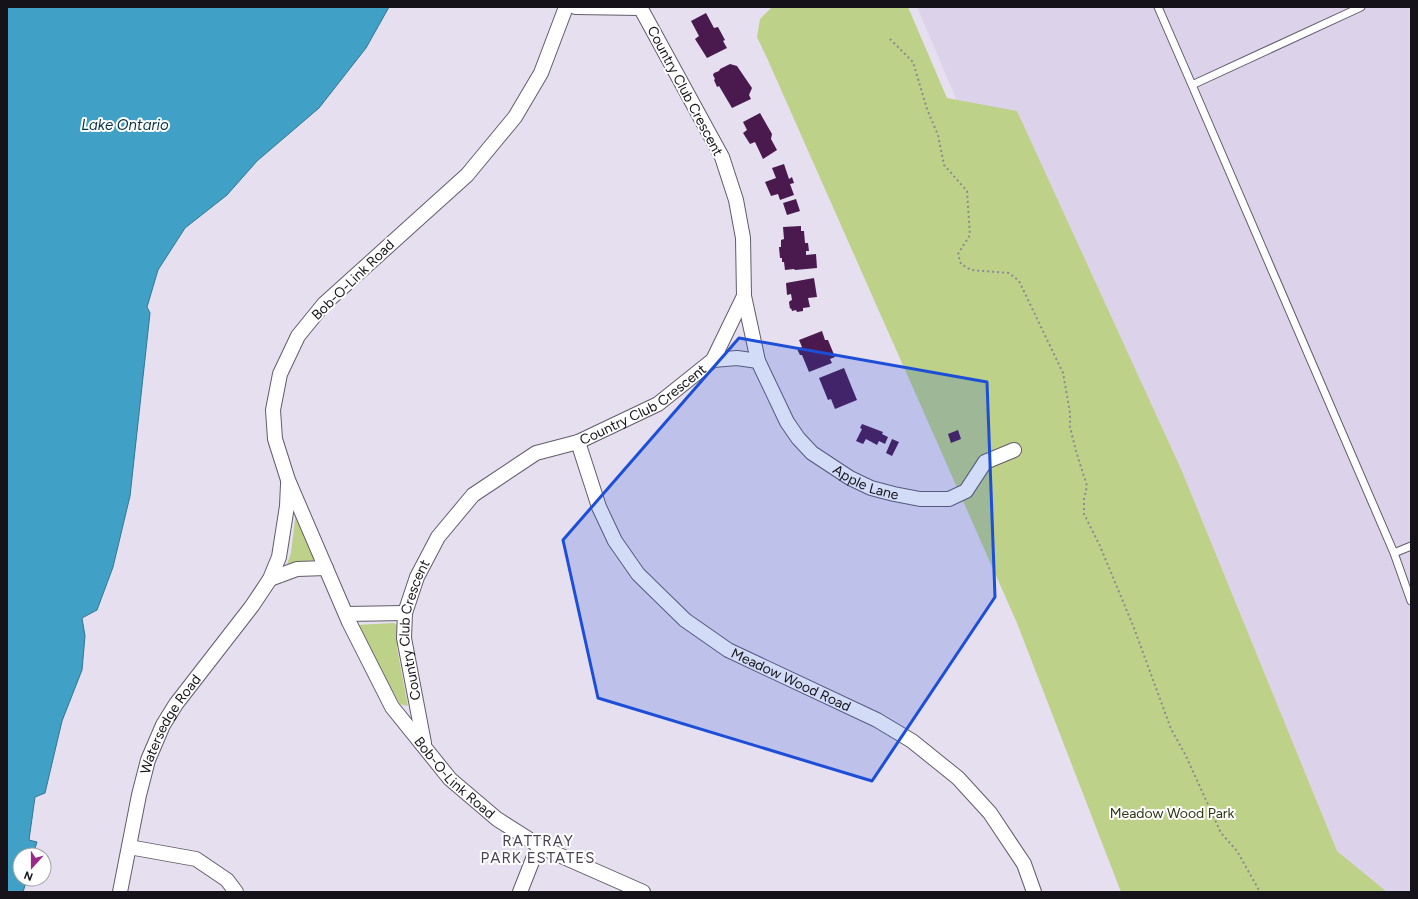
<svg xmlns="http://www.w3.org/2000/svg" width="1418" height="899" viewBox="0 0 1418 899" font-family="Figtree,sans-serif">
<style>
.built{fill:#dcd3ea}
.green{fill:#bdd188}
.water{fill:#41a0c5;stroke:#347691}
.building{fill:#4a1a4f}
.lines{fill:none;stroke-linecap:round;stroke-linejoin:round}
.lane-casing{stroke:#625c6a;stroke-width:9}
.street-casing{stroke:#625c6a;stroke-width:16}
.path{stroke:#8d8995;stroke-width:2;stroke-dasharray:2 3;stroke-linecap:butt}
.lane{stroke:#fff;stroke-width:7}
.street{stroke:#fff;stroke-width:14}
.marked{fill:#1d4ed8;fill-opacity:0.2;stroke:#1d4ed8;stroke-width:3;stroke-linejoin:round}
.labels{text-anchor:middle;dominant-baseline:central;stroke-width:4;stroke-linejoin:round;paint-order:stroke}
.street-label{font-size:14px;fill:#151319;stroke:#fff}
.park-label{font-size:14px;fill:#2e3614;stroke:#fff}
.water-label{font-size:15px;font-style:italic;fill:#073343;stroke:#fff}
.neighbourhood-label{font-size:15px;letter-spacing:1px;fill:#494351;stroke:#fff}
</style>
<rect width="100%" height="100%" fill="#e6dff0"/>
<path class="built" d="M917 7H1411V892H1299L1214 704Z"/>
<path class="green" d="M772 7H908L947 98 1017 111 1181 469 1337 851 1387 892H1121L1017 623 767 58 757 37 760 19Z
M296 512 315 560 287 564 291 553Z
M394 623 398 626 397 648 408 706 400 704 356 625Z"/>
<path class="water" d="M7 7H389L366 48 319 108 257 161 227 195 185 228 158 270 147 307 150 313 130 496 113 567 97 610 82 618 85 636 82 670 62 721 45 793 35 797 29 840 37 842 33 855H20V879H27L23 892H7Z"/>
<path class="building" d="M706 13 714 28 718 27 725 40 723 41 727 48 707 58 695 39 699 36 691 21Z
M730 64 737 66 752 88 749 95 751 99 732 108 719 86 717 87 714 80 715 79 713 75 714 73 719 71 720 69Z
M760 113 772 134 771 139 777 150 763 159 755 142 750 144 743 133 747 130 743 122Z
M784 164 789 179 792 177 794 183 790 184 794 195 780 200 778 194 771 196 765 182 776 178 772 168Z
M796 199 800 211 787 215 783 203Z
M801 226V231H804L805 243H808L809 251H806V255L816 254 817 268 795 270 794 269 785 270 784 262H782V258H780L779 247H781V240L784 239 783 227Z
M814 278 817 297 808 298 810 307 803 308V311L797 312 796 310 792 311 791 308 790 309 789 302 790 301 792 300 791 294 787 295 786 283Z
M822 331 825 340H828L835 357 830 359 832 363 809 372 802 355H800L797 349 802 347 799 340Z
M844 368 857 400 835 409 831 399 828 400 819 378Z
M862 424 883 432 882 434 888 437 885 444 879 441 877 445 866 439 863 444 856 441 862 429 860 428Z
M958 430 961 439 951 443 948 434Z
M892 439 899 442 892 456 886 453Z"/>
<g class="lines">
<defs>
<path id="lane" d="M1158 7 1192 85 1361 7
M1192 85 1394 553 1411 601
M1394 553 1411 546"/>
<g id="street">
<path id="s1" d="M566 7 541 73 515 117 467 175 324 304 298 336 280 374 273 410 275 439 288 480 349 622 392 707 450 779 497 819 541 847 643 892"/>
<path d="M575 7 641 8"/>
<path id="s2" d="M744 296 758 361 787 422 798 438 812 453 850 478 871 488 894 494 920 499H949L966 491 985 462 1014 450"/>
<path d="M713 360 737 358 758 361"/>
<path id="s3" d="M578 442 599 507 615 541 638 574 685 620 728 650 877 720 912 741 958 778 990 813 1024 864 1034 892"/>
<path d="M270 579 297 569 326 568"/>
<path d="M346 614 405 613"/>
<path id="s4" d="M424 743 404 638 405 613 417 577 438 537 473 495 536 453 578 442 658 404 713 360 744 296 743 238 736 200 722 157 640 7"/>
<path d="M129 847 196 859 227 880 236 892"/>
<path id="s5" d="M120 892 139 795 148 760 163 725 176 704 252 606 270 579 279 557 287 506 288 484"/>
<path d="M520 892 533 859 541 847"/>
</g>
</defs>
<use href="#lane" class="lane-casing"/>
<use href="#street" class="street-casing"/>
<path class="path" d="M890 39 913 62 927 109 938 135 944 165 967 191 970 235 958 254 961 264 971 270 1009 273 1019 281 1063 373 1070 413V427L1076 451 1087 486 1084 499V514L1100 546 1134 628 1171 729 1185 754 1221 833 1237 851 1260 892"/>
<use href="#lane" class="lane"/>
<use href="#street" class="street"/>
</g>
<path class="marked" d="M739 338 987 382 995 597 872 781 598 698 563 540Z"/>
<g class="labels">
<g class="street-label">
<text transform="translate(685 91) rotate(62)">Country Club Crescent</text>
<text transform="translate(353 280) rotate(-44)">Bob-O-Link Road</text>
<text stroke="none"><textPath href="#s4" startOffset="464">Country Club Crescent</textPath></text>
<text stroke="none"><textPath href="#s2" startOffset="236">Apple Lane</textPath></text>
<text stroke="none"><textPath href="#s4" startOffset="116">Country Club Crescent</textPath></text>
<text stroke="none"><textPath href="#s3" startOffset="334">Meadow Wood Road</textPath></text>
<text stroke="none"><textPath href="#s5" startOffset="177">Watersedge Road</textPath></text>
<text stroke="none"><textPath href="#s1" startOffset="926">Bob-O-Link Road</textPath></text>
</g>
<g class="park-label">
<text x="1172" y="813">Meadow Wood Park</text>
</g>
<g class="water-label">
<text x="125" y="125">Lake Ontario</text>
</g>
<g class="neighbourhood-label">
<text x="538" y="841">RATTRAY<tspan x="538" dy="17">PARK ESTATES</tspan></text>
</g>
</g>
<rect width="1418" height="899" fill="none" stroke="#151319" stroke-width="16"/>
<g transform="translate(32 867) rotate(201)"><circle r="19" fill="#ffffff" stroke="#a1a1a3"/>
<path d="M0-3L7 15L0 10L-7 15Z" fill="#992a8a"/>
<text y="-6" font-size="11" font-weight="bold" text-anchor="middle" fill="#151319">N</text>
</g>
</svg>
